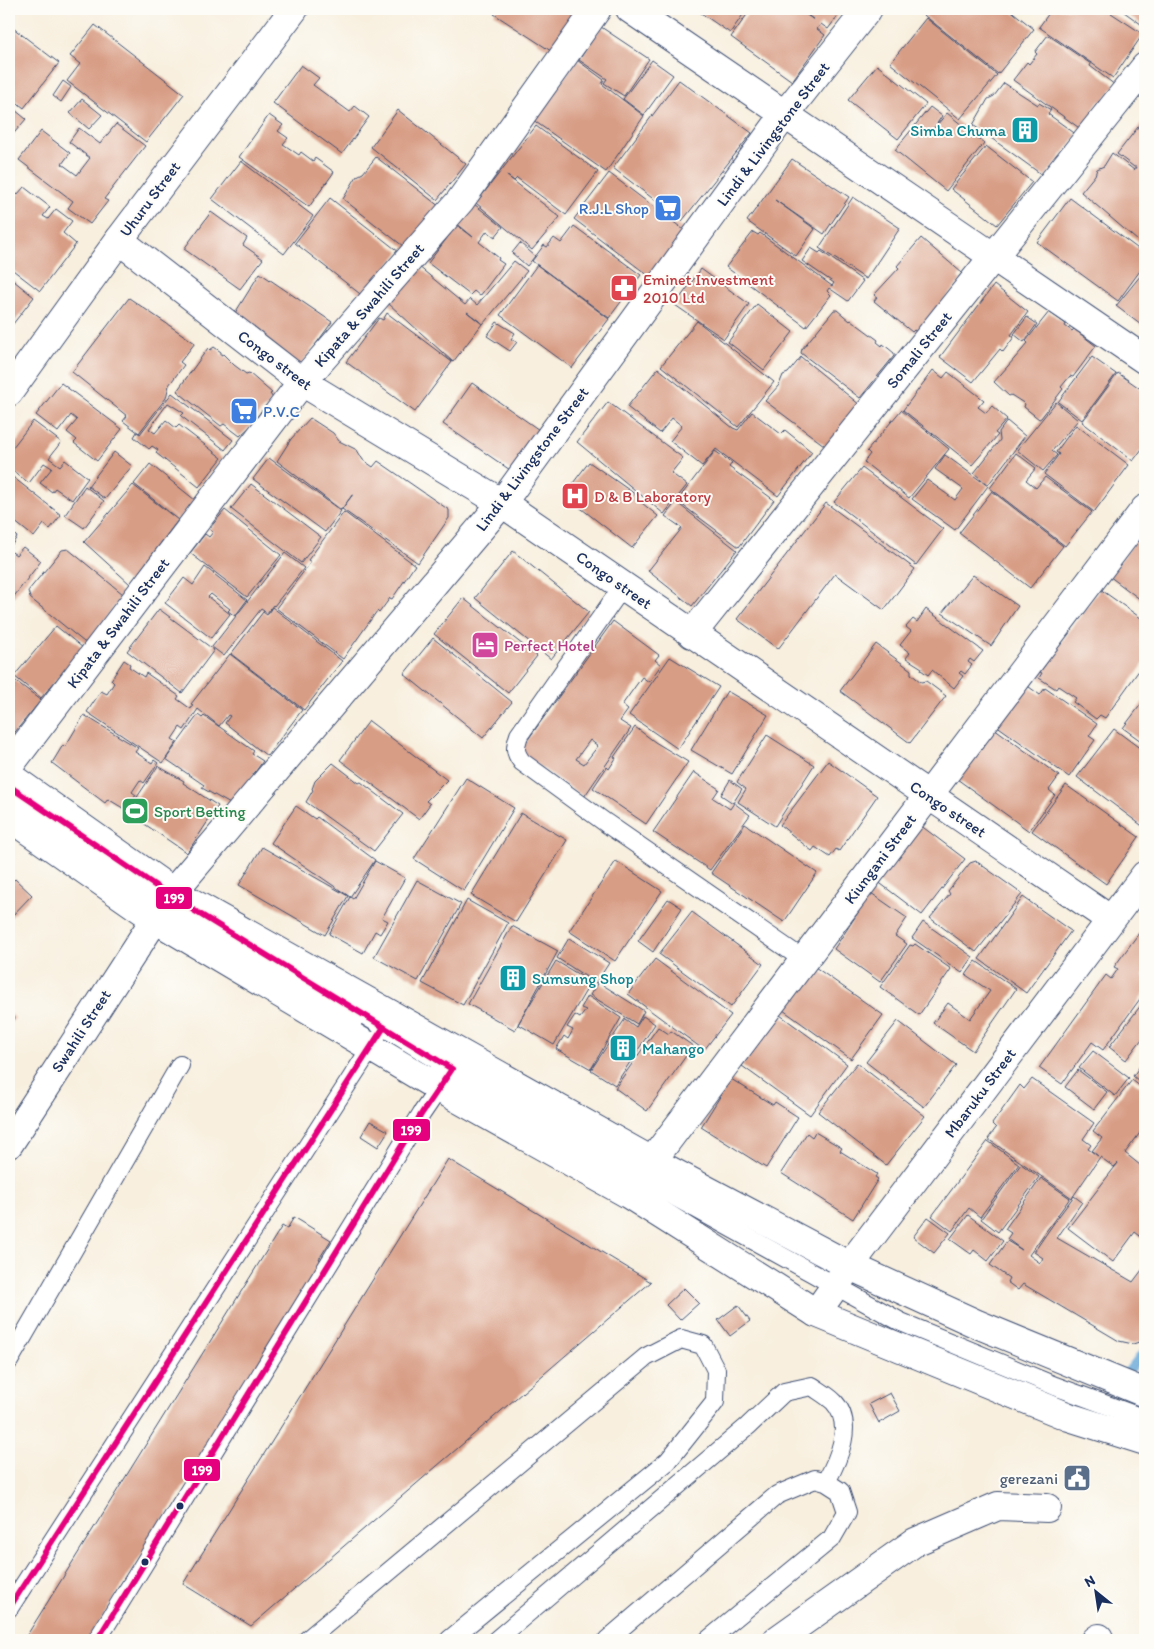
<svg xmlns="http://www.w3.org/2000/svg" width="1154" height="1649" viewBox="0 0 1154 1649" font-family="Itim,sans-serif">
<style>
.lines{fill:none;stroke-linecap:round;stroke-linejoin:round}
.stream{stroke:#62a5d6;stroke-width:9}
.building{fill:#d89d85;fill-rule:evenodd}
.service-casing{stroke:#3c4c71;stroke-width:20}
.minor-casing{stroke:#3c4c71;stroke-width:30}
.tertiary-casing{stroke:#3c4c71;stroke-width:30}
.secondary-casing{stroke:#3c4c71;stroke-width:30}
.service{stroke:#fff;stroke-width:18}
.minor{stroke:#fff;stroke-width:28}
.tertiary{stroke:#fff;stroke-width:28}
.secondary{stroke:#fff;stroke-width:28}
.bus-1-casing{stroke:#fdfcf7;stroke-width:10}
.bus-1{stroke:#e5007d;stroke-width:6}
.bus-dot{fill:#1b2f5e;stroke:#fdfcf7;stroke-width:2}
.labels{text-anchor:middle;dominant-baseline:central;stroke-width:4;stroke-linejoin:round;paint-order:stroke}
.culture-label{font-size:16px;fill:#0d838f;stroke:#fdfcf7;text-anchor:start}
.street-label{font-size:16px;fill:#1b2f5e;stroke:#fdfcf7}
.shop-label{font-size:16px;fill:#366cbe;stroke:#fdfcf7;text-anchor:end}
.health-label{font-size:16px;fill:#be3a42;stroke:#fdfcf7;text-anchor:start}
.hotel-label{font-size:16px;fill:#b23c85;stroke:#fdfcf7;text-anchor:start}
.leisure-label{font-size:16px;fill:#27864d;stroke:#fdfcf7;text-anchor:start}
.service-label{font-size:16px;fill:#4e5e75;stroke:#fdfcf7;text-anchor:end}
.line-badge{stroke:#fdfcf7;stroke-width:2}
.badge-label{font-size:14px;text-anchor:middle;font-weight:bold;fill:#fff}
</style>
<rect width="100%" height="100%" fill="#fdfcf7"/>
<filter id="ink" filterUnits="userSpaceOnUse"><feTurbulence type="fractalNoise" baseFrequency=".02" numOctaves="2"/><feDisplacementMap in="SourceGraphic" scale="10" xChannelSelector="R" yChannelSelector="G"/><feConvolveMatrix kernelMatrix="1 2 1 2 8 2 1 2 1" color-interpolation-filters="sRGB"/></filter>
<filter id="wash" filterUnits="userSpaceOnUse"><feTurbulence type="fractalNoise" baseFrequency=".0096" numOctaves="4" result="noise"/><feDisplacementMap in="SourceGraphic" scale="20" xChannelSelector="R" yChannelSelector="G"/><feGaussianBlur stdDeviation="1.12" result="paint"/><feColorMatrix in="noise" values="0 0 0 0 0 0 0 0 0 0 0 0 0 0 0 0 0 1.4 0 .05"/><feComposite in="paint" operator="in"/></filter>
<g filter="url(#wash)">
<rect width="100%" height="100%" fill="#f8efde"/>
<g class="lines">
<path class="stream" d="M1125 1375 1145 1351"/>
</g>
<g id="blocks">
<path class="building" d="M497 9H588L557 55 494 14Z
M695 9H747L730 33Z
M751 9H798L814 20 800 9H843L828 29 821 24 817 29 825 35 792 81 731 37Z
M923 9H1009L1034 29 998 74 920 12Z
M1052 9H1105L1143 34 1113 78 1039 27Z
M1120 9H1145V27Z
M926 18 997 75 960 119 890 63Z
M9 25 59 63 24 108 9 96Z
M95 25 184 94 146 142 67 81 80 64 70 56Z
M601 27 649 59 624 96 604 83 607 79 579 60Z
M1048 35 1091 64 1090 66 1115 85 1102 102 1099 101 1093 110 1096 111 1082 130 1013 80 1027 62 1029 64 1037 54 1035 52Z
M577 60 604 80 602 84 644 116 606 172 533 120Z
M652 60 673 75 644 115 623 99Z
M301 65 319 78 313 85 350 112 355 106 369 117 342 154 273 103Z
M877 65 926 104 898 139 848 100Z
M679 80 752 133 682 221 613 168Z
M63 81 71 87 61 102 53 96Z
M1004 83 1038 105 1039 103 1051 110 1048 114 1077 135 1045 177 973 125 988 99 994 96Z
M82 99 102 115 89 129 70 113Z
M9 105 26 119 9 139Z
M930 107 942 116 931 132 947 113 984 143 946 191 895 150Z
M398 110 466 164 437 200 371 147Z
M269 115 283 125 278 131 288 138 283 144 299 155 301 152 313 161 315 158 334 172 309 207 239 157Z
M1145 118V170L1143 168 1141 171 1145 172V247L1081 192 1095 175 1097 169 1104 166 1112 153 1134 170 1136 167H1134L1117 154Z
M116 124 145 146 104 199 108 201 90 224 68 208 73 201 19 160 41 131 70 153 62 164 77 175 90 158 69 142 79 128 100 144Z
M536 126 598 172 566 215 517 178 514 181 506 175 560 217 532 250 476 203Z
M986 146 1032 182 997 225 951 189Z
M376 157 440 207 408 250 343 199 357 176 363 173Z
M792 159 849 197 824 234 775 200 815 229 796 256 747 221Z
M241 161 313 216 284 254 212 199Z
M609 173 688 233 653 279 574 219Z
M24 187 50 207 43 216 48 219 56 209 72 221 63 233 76 244 40 291 9 267V189L17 195Z
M853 197 900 228 866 279 819 248Z
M330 198 399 252 364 297 295 243Z
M1070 198 1145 254V264L1118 301 1037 242Z
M474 204 503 227 495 237 487 231 479 242 499 258 498 260 504 264 480 296 474 291 470 295 428 263 457 225 473 237 455 222Z
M211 212 247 238 243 245 263 259 240 289 184 249Z
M574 226 641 275 609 318 532 261 544 245 547 247 554 238 561 243Z
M753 232 758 235 760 233 832 286 834 283 802 261 811 248 819 253 821 251 863 281 848 301 829 288 827 291 831 295 806 327 726 267Z
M921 238 962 273 958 278 961 280 917 332 914 330 912 332 874 301 877 297 874 295 899 268 897 266Z
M520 243 535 256 527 266 512 253Z
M514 261 527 271 483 324 467 312 482 324 453 362 389 304 418 266 465 305 470 299 477 305Z
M537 265 609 319 572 368 500 315Z
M701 269 749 304 724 339 675 305Z
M1145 270V328L1116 306Z
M260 273 332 322 297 370 230 321Z
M9 277 34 297 9 329Z
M994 285 1028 312 1011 335 1014 337 1003 352 1000 349 973 382 940 357Z
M129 298 195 343 180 362 184 365 169 385 166 398 139 433 123 421 127 416 72 372Z
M757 304 793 332 764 370 728 342Z
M834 310H837L850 321 851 320 878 340 877 342 882 346 883 344 894 353V356L860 398 801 353 802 349Z
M1049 312 1066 324 1065 326 1072 331 1074 329 1096 346 1073 377 1070 376 1061 387 1063 389 1041 418 1039 419 1024 407 1025 404 1011 395 1009 396 994 382 1028 343 1026 341Z
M387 313 452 362 415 412 346 362 379 318 383 320Z
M1027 317 1037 324 1024 342 1014 334Z
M697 321 774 382 738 427 661 366Z
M497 322 515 333 511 339 517 342 510 351 487 336Z
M214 347 221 352V355L223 354 234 365 246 374 249 373 272 393 270 394 273 398 266 408 262 410 254 421V423L240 436 224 424 221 426 177 391 208 348 210 350Z
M801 357 860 405 828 448 765 401 779 385 783 375 788 373Z
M1092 357 1116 374 1082 420 1058 402Z
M658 368 733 428 738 430 752 412 781 434 785 430 812 452 778 496 716 449 702 466 670 441 682 426 672 418 660 433 627 407Z
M933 370 943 378 948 372 984 400 978 407 986 413 992 406 1007 419 995 433 998 435 972 465 903 410Z
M1118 373 1145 392V445L1133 461 1082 422Z
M61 383 122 429 97 461 74 443 77 440 67 432 77 420 71 415 58 432 36 415Z
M472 383 542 432 513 472 443 424Z
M172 393 233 440 225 450 181 416 184 413 168 403 149 429 155 433 166 420 176 428 179 425 222 458 199 487 156 453 158 450 152 446 149 449 134 437 137 432 140 434Z
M608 402 683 458 671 473 687 485 664 514 577 442Z
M1056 402 1078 420 1052 451 1057 455 1043 471 1017 450Z
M901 410 949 449 909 498 864 462 870 454 867 451Z
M310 418 333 433 339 441 357 450 363 460 373 467 378 461 449 510V518L418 563 342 509 353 494 341 510 277 461 291 439Z
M33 421 61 442 49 458 60 466 65 460 88 478 72 500 55 488 52 492 40 483 52 468 44 463 29 483 9 468V452Z
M1007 421 1025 436 988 485 974 473 1000 440 999 432Z
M1076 425 1129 465 1094 512 1044 474 1059 454 1056 452Z
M715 451 732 463 729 467 774 500 739 547 677 501Z
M114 452 132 466 105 499 88 486Z
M1016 453 1036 468 1026 480 1036 488 1045 477 1092 512 1065 546 990 488Z
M945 455 988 486 955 530 912 499 927 480 955 500 963 489 935 469Z
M269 458 341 511 325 532 253 479Z
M589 462 639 497 637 499 658 516 632 548 564 495Z
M150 464 195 500 179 520 134 484Z
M862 468 943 529 916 565 834 502Z
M9 474 61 515 50 529 44 524 34 537 9 517Z
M251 484 321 537 301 563 231 509Z
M133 485 178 520 130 584 84 542Z
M85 486 104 501 84 528 65 515Z
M992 491 1063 546 1030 588 959 533Z
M676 502 737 550 692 606 648 571 682 528 665 516Z
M826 503 915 569 884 610 835 574 778 649 737 619Z
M225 510 281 555 247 597 190 553 205 534 209 537 213 532 209 529Z
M344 512 415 565 392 599 390 598 379 613 377 611 343 659 276 608 311 562 308 560Z
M9 530 17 537 9 549Z
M1137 539 1145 545V603L1109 576Z
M23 547 41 561 12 599 9 597V563L11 559 9 557V550L16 555Z
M68 549 123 594 89 642H84L30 598 28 591 62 550Z
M513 551 589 612 551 659 475 598Z
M285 553 304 568 274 606 273 605 267 613 261 609 224 656 212 647Z
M205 567 247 600 235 616 228 611 230 609 211 594 208 597 230 614 211 638 165 603 184 578 193 585Z
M973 575 1018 606 991 646 942 613Z
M1100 589 1145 621V662L1105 718 1100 715 1096 719 1073 702 1076 698 1058 686 1056 689 1039 678 1042 673 1040 672Z
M463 598 537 656 508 693 434 634Z
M272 607 342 661 304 710 231 654 263 612 267 615Z
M159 609 214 650 182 693 127 651Z
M926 609 983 651 974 662 970 659 968 662 972 665 965 674 961 671 959 673 963 676 954 688 932 670 928 675 921 670 922 668 906 658 910 653 900 645 911 631 906 627 913 619 917 622Z
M613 621 659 655 655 660 661 665 649 682 642 677 622 705 628 710 620 721 631 728 584 797 519 752ZM590 740 598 746 584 764 576 759Z
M56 626 83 648 41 698 14 676Z
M433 638 512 702 483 738 404 674Z
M9 643 13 668H9Z
M876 644 911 670V674L921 682 926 681 946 696 910 743 840 691Z
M230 654 302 710 267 756 225 723 230 716 228 715 219 726 198 709 184 730 180 727 172 739 177 742 163 763 87 712 101 691 107 694 114 683 111 680 124 660 130 664 129 667 144 677 146 673 179 696 177 699 191 709 193 705 191 704Z
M670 657 719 687 678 749 629 715Z
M13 679 41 700 11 737 9 735V685Z
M1025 684 1040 695 1045 688 1097 724 1089 736 1095 740 1069 777 996 725Z
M727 691 768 715 732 774 691 750Z
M1145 699V740L1143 738 1141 741 1123 728Z
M84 715 138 748 135 752 152 763 154 760 158 763 144 783 140 780 132 792 136 795 126 810 108 799 105 803 52 763 63 745 65 747Z
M198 715 202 718 204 716 254 751 252 754 263 761 232 805 202 788 204 785 166 759Z
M369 721 447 780 426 801 430 804 419 819 340 760Z
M635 727 655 742 688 762 646 824 593 788 607 767 609 769 616 758 614 757Z
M994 728 1059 776 1049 790 1055 795 1029 831 957 779Z
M1114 729 1145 752V828L1077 777Z
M767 735 814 765 775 826 738 802 746 789 737 782Z
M828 761 877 796 839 851 836 849 830 857 815 847 812 851 780 825Z
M333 763 359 783 361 782 403 814 374 851 306 802 313 790 312 789 315 781Z
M158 766 184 781 183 783 218 806 187 853 127 812Z
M694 772 719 789 713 798 730 809 734 803 750 815 710 870 653 832Z
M466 778 514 808 464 891 414 859Z
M730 780 742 789 733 803 721 795Z
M1066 785 1139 837 1106 884 1032 831Z
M296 806 315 819 317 817 375 860 350 897 271 843Z
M521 813 567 840 516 922 471 895Z
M745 824 817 873 784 922 711 873Z
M920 825 965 859 922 915 877 881Z
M262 847 348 896 325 935 239 885Z
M375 861 405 878 382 918 388 921 380 934 375 931 363 953 329 934 350 897 353 899Z
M616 861 662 891 615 961 569 931Z
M976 861 1022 894 976 952 930 918 950 894 948 891 970 863Z
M15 879 32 895 10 918 9 885Z
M417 880 461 904 418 981 374 957Z
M871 893 907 918 895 936 907 944 880 982 834 949Z
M1023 897 1071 931 1026 993 979 959Z
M668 899 682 908 653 952 638 941Z
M467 900 508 923 463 1005 422 983Z
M692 912 763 964 731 1007 659 954Z
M923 922 973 957 962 973 912 938Z
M512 926 558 951 515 1030 468 1004Z
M1139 933 1145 937V973L1143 976 1145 978V992L1103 1050 1092 1042 1062 1084 1039 1068 1106 975 1111 979 1118 969 1114 967Z
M569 938 609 963 596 983 557 958Z
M915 944 951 969 919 1015 880 987 910 945 913 946Z
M655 959 731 1015 704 1050 628 994Z
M556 961 591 982 554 1045 518 1024Z
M976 961 1016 989 973 1051 933 1023 948 1003 970 1019 990 991 966 975Z
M815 967 883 1015 851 1059 783 1010Z
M598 982 644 1011 637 1024 590 995Z
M588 996 621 1018 591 1069 556 1049 564 1036 568 1039 573 1030 567 1027 575 1015 580 1018 586 1010 581 1008Z
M1145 1000V1035L1126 1060 1109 1047Z
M9 1012 15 1018 9 1025Z
M780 1015 847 1064 810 1115 742 1066Z
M643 1016 655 1024 615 1085 591 1070 625 1019 636 1027Z
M898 1021 956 1065 924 1107 866 1062Z
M658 1027 669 1034 671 1031 693 1046 647 1111 615 1088Z
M1093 1051 1129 1078 1115 1096 1079 1068Z
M1145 1059V1086L1133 1076Z
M857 1063 925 1116 886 1165 818 1112Z
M1078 1070 1107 1092 1094 1109 1065 1087Z
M731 1079 773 1105 775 1102 798 1117 766 1168 701 1127Z
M1032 1079 1094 1123 1083 1139 1091 1145 1088 1149 1098 1156 1092 1151 1102 1138 1093 1131 1132 1080 1145 1090V1126L1125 1153 1145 1169V1240L1135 1232 1113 1262 1068 1228 1118 1163 1114 1167 1100 1157 1072 1198 988 1139 996 1128 992 1124 1020 1085 1024 1089Z
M370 1121 388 1131 378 1147 361 1136Z
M815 1132 842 1148 840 1151 877 1174 875 1177 878 1179 853 1219 781 1173 807 1133 812 1137Z
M988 1141 1019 1164 980 1217 969 1208 952 1231 932 1216Z
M448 1159 651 1282 251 1626 183 1584Z
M1021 1164 1039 1177 998 1232 981 1219Z
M1041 1178 1070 1198 1029 1255 1040 1263 1043 1258 1034 1252 1056 1220 1074 1196 1082 1202 1057 1238 1133 1282 1145 1266V1340L1133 1344 1119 1341 1023 1284 1018 1290 1007 1282 1009 1278 990 1265 1007 1241 1022 1250 1007 1239 1011 1233 1005 1229Z
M968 1215 1003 1241 988 1261 974 1250 971 1254 950 1239Z
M294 1217 331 1240 319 1259 324 1262 88 1640H24L282 1226 287 1229Z
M928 1217 950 1233 934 1253 913 1237Z
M684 1288 699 1303 680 1320 666 1305Z
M738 1305 750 1321 730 1336 718 1320Z
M890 1393 900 1411 879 1423 869 1404Z"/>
</g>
</g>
<g filter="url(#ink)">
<use href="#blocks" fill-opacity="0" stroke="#3c4c71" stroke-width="1"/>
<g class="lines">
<defs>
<path id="service" d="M623 586 519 735C515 747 514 752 522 762L606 823 804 960
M9 800 174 913 353 1021
M437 1073 446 1078 480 1089 452 1069
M480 1089 901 1322 1055 1386 1145 1419
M9 1361 180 1065
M9 1608 376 1040
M97 1640 422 1113 452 1069 345 1003
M307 1640 646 1357 681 1339 703 1345 716 1370 715 1402 668 1461 449 1640
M496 1640 748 1426 784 1392 812 1386C819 1391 828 1396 834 1402 855 1424 838 1460 826 1482
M607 1640 777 1495 815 1479 826 1482 840 1491 847 1512 832 1538 708 1640"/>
<path id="minor" d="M630 9 1145 360
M119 240 302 382 502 503 1111 920
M692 634 1145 67
M9 766 302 382 460 201 597 9
M173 892 502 503 785 114 868 9
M9 1144 155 919
M652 1161 1145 509
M816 1313 853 1261 1145 875
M777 1640 915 1542 998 1506 1047 1508
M1096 1640 1099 1638"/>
<path id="tertiary" d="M9 776 173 892 652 1161 850 1266 977 1324 1145 1393
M9 817 155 919 439 1088 628 1194 816 1313 1069 1417 1145 1441"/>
<path id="secondary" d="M9 392 119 240 294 9"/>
</defs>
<use href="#service" class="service-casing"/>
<use href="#minor" class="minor-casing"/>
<use href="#tertiary" class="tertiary-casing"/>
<use href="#secondary" class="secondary-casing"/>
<use href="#service" class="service"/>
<use href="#minor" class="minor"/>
<use href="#tertiary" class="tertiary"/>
<use href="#secondary" class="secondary"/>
<defs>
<path id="bus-1" d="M9 786 172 897 452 1069 422 1113 97 1640
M9 1608 384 1027"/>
</defs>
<use href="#bus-1" class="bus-1-casing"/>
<use href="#bus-1" class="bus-1"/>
</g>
</g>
<defs>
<symbol id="building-square" viewBox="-11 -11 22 22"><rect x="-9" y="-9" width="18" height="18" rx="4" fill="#0f9aa8" stroke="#fdfcf7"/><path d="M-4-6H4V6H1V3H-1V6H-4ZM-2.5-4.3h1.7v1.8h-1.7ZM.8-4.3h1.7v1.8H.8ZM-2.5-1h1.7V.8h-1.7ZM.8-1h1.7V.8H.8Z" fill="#fff"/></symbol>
<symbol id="supermarket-square" viewBox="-11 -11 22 22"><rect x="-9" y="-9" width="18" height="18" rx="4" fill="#3f7fe0" stroke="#fdfcf7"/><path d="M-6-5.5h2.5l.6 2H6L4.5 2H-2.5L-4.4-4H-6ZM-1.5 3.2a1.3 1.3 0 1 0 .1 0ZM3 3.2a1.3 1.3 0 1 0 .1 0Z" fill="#fff"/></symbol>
<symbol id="pharmacy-square" viewBox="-11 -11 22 22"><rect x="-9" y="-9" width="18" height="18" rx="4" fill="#e0444e" stroke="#fdfcf7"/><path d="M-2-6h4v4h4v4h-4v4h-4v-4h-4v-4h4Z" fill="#fff"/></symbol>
<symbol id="hospital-square" viewBox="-11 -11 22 22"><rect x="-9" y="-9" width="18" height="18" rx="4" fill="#e0444e" stroke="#fdfcf7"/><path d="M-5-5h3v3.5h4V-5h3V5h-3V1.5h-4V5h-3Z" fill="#fff"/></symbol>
<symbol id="hotel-square" viewBox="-11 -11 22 22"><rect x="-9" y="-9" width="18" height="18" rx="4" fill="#d1479c" stroke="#fdfcf7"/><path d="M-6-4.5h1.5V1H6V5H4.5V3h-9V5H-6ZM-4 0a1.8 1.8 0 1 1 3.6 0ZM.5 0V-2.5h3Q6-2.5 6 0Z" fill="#fff"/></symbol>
<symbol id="stadium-square" viewBox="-11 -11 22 22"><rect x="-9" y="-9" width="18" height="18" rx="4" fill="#2e9e5b" stroke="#fdfcf7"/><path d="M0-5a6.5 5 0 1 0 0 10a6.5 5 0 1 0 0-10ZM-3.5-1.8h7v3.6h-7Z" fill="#fff"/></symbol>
<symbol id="civic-square" viewBox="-11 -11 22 22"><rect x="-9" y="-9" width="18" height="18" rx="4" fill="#5c6f8a" stroke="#fdfcf7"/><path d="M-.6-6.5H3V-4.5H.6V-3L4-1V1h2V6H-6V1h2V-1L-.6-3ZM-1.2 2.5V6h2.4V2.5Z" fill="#fff"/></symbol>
</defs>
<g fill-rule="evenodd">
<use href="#building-square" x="1009" y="114" width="32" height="32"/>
<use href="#supermarket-square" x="652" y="192" width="32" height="32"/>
<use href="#pharmacy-square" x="608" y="272" width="32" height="32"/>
<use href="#supermarket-square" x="228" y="395" width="32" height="32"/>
<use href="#hospital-square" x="559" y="480" width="32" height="32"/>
<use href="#hotel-square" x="469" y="629" width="32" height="32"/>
<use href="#stadium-square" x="119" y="795" width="32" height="32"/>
<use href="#building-square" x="497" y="962" width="32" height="32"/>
<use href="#building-square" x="607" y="1032" width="32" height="32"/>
<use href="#civic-square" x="1061" y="1462" width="32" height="32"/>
</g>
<g class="bus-dot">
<circle cx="180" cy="1506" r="4.5"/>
<circle cx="145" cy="1562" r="4.5"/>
</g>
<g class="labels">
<g class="culture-label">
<text x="1006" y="130" text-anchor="end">Simba Chuma</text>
<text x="532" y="978">Sumsung Shop</text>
<text x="642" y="1048">Mahango</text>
</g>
<g class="street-label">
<text transform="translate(773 134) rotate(-53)">Lindi &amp; Livingstone Street</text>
<text transform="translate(150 199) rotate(-53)">Uhuru Street</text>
<text transform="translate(369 305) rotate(-49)">Kipata &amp; Swahili Street</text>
<text transform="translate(919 350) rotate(-51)">Somali Street</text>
<text transform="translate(275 360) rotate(37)">Congo street</text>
<text transform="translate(532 459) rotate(-53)">Lindi &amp; Livingstone Street</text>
<text transform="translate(614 580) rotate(35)">Congo street</text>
<text transform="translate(118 623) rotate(-53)">Kipata &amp; Swahili Street</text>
<text transform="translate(948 809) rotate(34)">Congo street</text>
<text transform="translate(880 859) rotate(-53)">Kiungani Street</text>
<text transform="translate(81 1031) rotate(-57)">Swahili Street</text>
<text transform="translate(980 1093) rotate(-53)">Mbaruku Street</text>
</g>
<g class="shop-label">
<text x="649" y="208">R.J.L Shop</text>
<text x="263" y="411" text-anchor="start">P.V.C</text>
</g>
<g class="health-label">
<text x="643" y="279">Eminet Investment<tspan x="643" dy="18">2010 Ltd</tspan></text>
<text x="594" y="496">D &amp; B Laboratory</text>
</g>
<g class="hotel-label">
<text x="504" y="645">Perfect Hotel</text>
</g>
<g class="leisure-label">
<text x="154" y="811">Sport Betting</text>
</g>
<g class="service-label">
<text x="1058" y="1478">gerezani</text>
</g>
</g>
<g class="line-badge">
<rect x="155" y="886" width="38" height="24" rx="5" fill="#e5007d"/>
<rect x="392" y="1118" width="39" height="24" rx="5" fill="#e5007d"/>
<rect x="183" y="1458" width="38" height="24" rx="5" fill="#e5007d"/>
</g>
<g class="badge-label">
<text x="174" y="903">199</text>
<text x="411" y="1135">199</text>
<text x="202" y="1475">199</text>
</g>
<rect width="1154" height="1649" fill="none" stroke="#fdfcf7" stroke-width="30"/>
<g transform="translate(1096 1592) rotate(330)" stroke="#fdfcf7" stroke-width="4" paint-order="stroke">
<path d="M0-4L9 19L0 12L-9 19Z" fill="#1b2f5e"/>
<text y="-8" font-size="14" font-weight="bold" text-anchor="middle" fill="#1b2f5e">N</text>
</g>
</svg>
